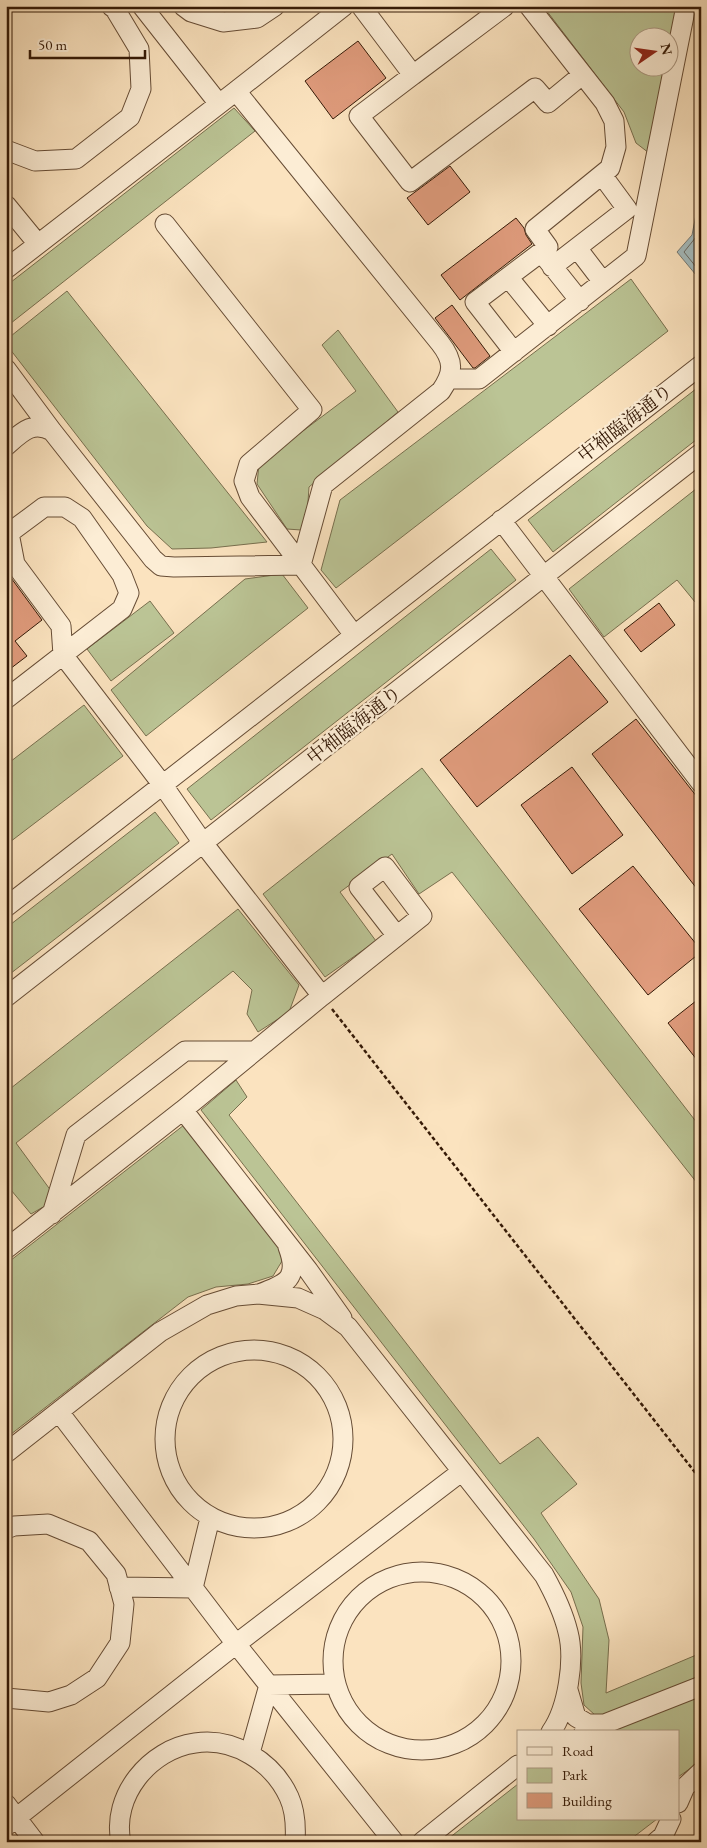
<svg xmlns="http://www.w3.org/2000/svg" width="707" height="1848" viewBox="0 0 707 1848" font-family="'EB Garamond','Noto Serif JP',serif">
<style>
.green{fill:#bbc495;stroke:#786f4e}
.water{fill:#a4bbbd;stroke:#787b74}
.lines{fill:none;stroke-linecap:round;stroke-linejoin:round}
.shore{stroke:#6c6a62;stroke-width:1}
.building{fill:#df9b7c;stroke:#351a07}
.minor-casing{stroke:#664c35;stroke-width:21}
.path{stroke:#351a07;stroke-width:2.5;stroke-dasharray:4 2.5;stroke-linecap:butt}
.minor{stroke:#fcedd5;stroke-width:19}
.labels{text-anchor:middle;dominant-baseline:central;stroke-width:4.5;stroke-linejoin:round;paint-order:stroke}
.street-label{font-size:19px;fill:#351a07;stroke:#fcedd5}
</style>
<rect width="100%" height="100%" fill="#fbe3bf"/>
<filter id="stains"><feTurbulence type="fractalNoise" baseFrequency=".004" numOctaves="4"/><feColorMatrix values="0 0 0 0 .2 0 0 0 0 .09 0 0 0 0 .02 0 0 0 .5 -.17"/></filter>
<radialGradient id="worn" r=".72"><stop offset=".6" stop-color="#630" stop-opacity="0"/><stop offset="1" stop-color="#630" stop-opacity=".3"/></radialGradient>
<path class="green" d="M543 6H679L670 53V38H640V68H667L649 153 636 143 624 112Z
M234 108 255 131 6 327V286Z
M631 279 668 331 336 588 321 570 340 500Z
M67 291 267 542 211 548 172 549 147 526 6 344V340Z
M338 330 398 412 309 487 307 517 301 530 287 529 257 484 259 464 356 391 322 345Z
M701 385V436L553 552 528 520Z
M701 485V598L695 602 677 580 604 637 569 589Z
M491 549 516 580 211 820 187 789Z
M282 574 308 608 146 736 111 690 245 579Z
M150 601 174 633 111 681 87 649Z
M84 705 123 756 6 845V765Z
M422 768 701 1128V1188L452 872 419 894 392 854 340 892 376 941 325 977 263 894Z
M155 812 179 843 6 977V928Z
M238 909 299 985 289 1012 258 1032 247 1014 252 990 233 971 16 1143 57 1199 31 1214 6 1184V1092Z
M236 1080 247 1097 229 1115 500 1464 538 1437 577 1484 541 1513 599 1599 609 1640 606 1693 701 1653V1681L613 1714 596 1716 584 1705 581 1683 583 1627 571 1592 534 1539 201 1110Z
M184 1125 285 1256 273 1276 248 1284 216 1287 188 1297 6 1438V1264Z
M701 1693V1761L678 1777V1732H607Z
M518 1784V1819H657L627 1842H444Z"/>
<path class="water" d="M701 189V281L677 252 692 235Z"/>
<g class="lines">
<path class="shore" d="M701 215 696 237 684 252 701 273"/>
</g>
<path class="building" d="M358 41 386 78 333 119 305 81Z
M450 166 470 192 428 225 407 198Z
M516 218 524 228 526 235 532 244 460 300 441 275Z
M452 305 490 356 475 368H473L435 318Z
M6 571 42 620 15 641 27 656 6 672Z
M659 603 675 625 641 652 624 630Z
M570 655 608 702 477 807 440 760Z
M636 719 701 802V894L592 754Z
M572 767 623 835 572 874 521 805Z
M633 866 701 950V952L648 995 579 909Z
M701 997V1065L668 1023Z"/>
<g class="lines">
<defs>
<path id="minor" d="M142 6 219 104
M183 6 191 12 223 22 257 18 275 6
M361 6 413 75 505 6
M413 75 359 116 410 182 535 88 548 103 582 75
M236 91 344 6
M6 150 35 161 76 159 130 117 141 89 139 49 115 9 111 6
M6 205 38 244
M165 224 312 410 249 464 244 481 250 497 354 635
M577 248 603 282
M545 257 580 301
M552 267 627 209 602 175
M6 269 236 91 440 343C454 361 454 372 441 391L323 485 301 565 174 567 161 566 153 559 52 431 6 369
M508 277 548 326
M514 352 475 302 548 247 535 229 610 168 616 147 614 121 605 103 529 6
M450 379H479L636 256 686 6
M6 446C21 433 32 420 52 431
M501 520 701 783
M6 530 9 533 15 564 61 626 63 655 162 784 203 843 322 996 183 1110
M6 699 122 609 129 593 122 575 82 518 65 507H44L9 533
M6 907 701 365
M322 996 422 916 385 867 359 887 397 936
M6 997 701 453
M52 1214 76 1135 185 1051H255
M6 1249 183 1110 308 1270 342 1318
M259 1294C286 1284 300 1279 288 1247
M165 1439a89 89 0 1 1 178 0a89 89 0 1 1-178 0Z
M59 1412 236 1644 394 1842
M6 1453 160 1332 207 1305 236 1296 258 1294 298 1298 325 1310 348 1327 544 1575C554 1593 563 1611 568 1632 575 1659 568 1708 551 1732
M6 1529 14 1526 48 1524 89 1541 116 1574 124 1604 120 1643 97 1678 71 1695 49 1702 6 1698
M333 1661a89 89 0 1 1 178 0a89 89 0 1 1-178 0Z
M119 1587 193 1588 210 1518
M568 1690 576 1717 588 1724H603
M584 1732 701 1686
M250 1753 269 1685 335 1684
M678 1803 685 1787 701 1772
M6 1804 35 1842
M6 1826 236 1644 461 1472
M121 1842C111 1796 150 1749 195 1743 234 1737 273 1762 289 1797 295 1810 296 1827 295 1842
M422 1842 518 1765
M656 1842 663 1836 671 1819"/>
</defs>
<use href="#minor" class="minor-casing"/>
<path class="path" d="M332 1009 701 1480"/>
<use href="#minor" class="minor"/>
</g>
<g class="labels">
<g class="street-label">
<text transform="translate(625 423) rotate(-38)">中袖臨海通り</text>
<text transform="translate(354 725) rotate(-38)">中袖臨海通り</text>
</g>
</g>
<rect width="707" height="1848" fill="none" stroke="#fbe3bf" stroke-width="25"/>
<rect x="8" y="8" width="692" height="1833" fill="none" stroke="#351a07" stroke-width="2.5"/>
<rect x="12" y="12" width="682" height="1823" fill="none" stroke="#351a07"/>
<rect x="517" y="1730" width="162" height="90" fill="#fcedd5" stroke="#ac9983"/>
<rect x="527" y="1747" width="25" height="8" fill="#fcedd5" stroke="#ac9983"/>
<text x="562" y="1756" font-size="15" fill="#351a07">Road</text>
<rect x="527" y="1768" width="25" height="15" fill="#bbc495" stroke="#ac9983"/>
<text x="562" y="1780" font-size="15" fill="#351a07">Park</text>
<rect x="527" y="1793" width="25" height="15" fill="#df9b7c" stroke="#ac9983"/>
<text x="562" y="1806" font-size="15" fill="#351a07">Building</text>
<g transform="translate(654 52) rotate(77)"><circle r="24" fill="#fcedd5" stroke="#ac9983"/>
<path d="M0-4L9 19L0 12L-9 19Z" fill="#8f2418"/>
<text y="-8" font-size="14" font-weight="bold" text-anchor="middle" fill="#351a07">N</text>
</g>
<path d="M30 50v8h115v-8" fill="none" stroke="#351a07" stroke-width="2.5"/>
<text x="38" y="50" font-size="15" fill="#351a07" stroke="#fcedd5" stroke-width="4" paint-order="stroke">50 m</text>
<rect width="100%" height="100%" filter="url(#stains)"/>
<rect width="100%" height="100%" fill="url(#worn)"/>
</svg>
